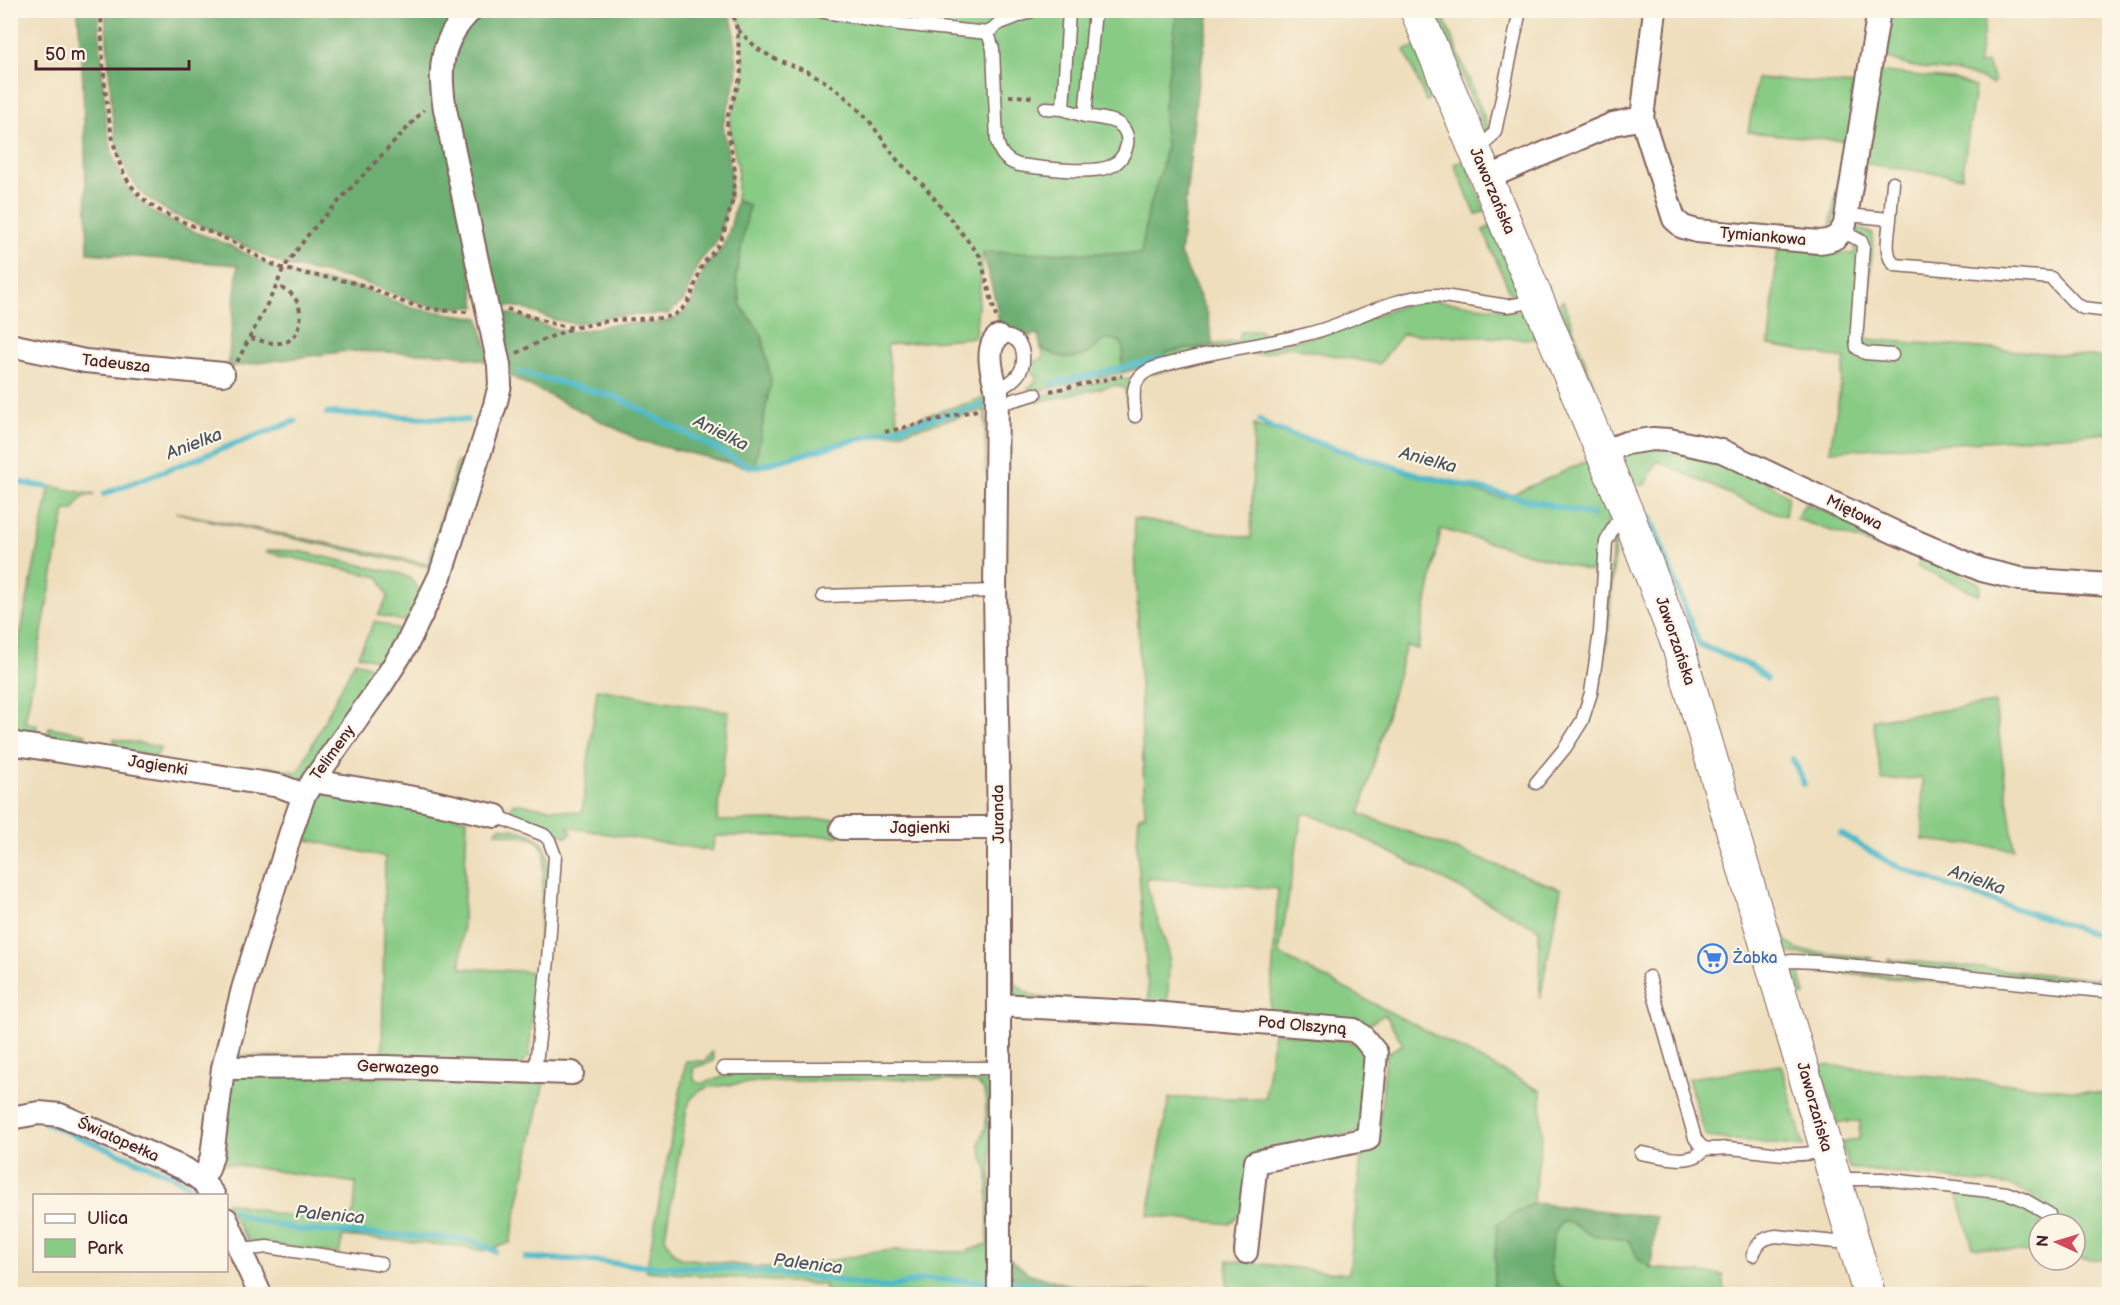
<svg xmlns="http://www.w3.org/2000/svg" width="2120" height="1305" viewBox="0 0 2120 1305" font-family="'Balsamiq Sans',sans-serif">
<style>
.green{fill:#87cb84;stroke:#687558;stroke-width:1.5;fill-rule:evenodd}
.forest{fill:#6daf72;stroke:#5c674e;stroke-width:1.5}
.lines{fill:none;stroke-linecap:round;stroke-linejoin:round}
.stream{stroke:#4ebac9;stroke-width:6}
.lane-casing{stroke:#83625e;stroke-width:15}
.street-casing{stroke:#83625e;stroke-width:26}
.secondary-casing{stroke:#83625e;stroke-width:34}
.path{stroke:#83625e;stroke-width:4;stroke-dasharray:4.5 4.5;stroke-linecap:butt}
.lane{stroke:#fff;stroke-width:12}
.street{stroke:#fff;stroke-width:22}
.secondary{stroke:#fff;stroke-width:32}
.labels{text-anchor:middle;dominant-baseline:central;stroke-width:4.5;stroke-linejoin:round;paint-order:stroke}
.street-label{font-size:16px;fill:#4a1f2b;stroke:#fcf5e5}
.shop-label{font-size:16px;fill:#366cbe;stroke:#fcf5e5;text-anchor:start}
.water-label{font-size:18px;font-style:italic;fill:#4b5562;stroke:#fcf5e5}
</style>
<rect width="100%" height="100%" fill="#fcf5e5"/>
<filter id="ink" filterUnits="userSpaceOnUse"><feTurbulence type="fractalNoise" baseFrequency=".0167" numOctaves="2"/><feDisplacementMap in="SourceGraphic" scale="12" xChannelSelector="R" yChannelSelector="G"/><feConvolveMatrix kernelMatrix="1 2 1 2 8 2 1 2 1" color-interpolation-filters="sRGB"/></filter>
<filter id="wash" filterUnits="userSpaceOnUse"><feTurbulence type="fractalNoise" baseFrequency=".008" numOctaves="4" result="noise"/><feDisplacementMap in="SourceGraphic" scale="24" xChannelSelector="R" yChannelSelector="G"/><feGaussianBlur stdDeviation="1.35" result="paint"/><feColorMatrix in="noise" values="0 0 0 0 0 0 0 0 0 0 0 0 0 0 0 0 0 1.4 0 .05"/><feComposite in="paint" operator="in"/></filter>
<g filter="url(#wash)">
<rect width="100%" height="100%" fill="#eedebc"/>
<path class="green" d="M736 11H1210L1197 89 1180 254 983 253 975 337 887 345 898 424 984 398 982 355 986 357V475L985 410 899 433 876 435 754 469 771 381 762 335 741 306 736 276 749 205 736 201 738 167 730 133V121L745 71 741 39 743 31Z
M1434 11H1441L1489 129 1485 131Z
M1886 11H1987L1978 65 1987 63 1995 82 1993 85C1986 81 1979 77 1971 75 1945 67 1902 73 1882 52Z
M1415 47 1436 96 1426 101 1405 50Z
M1885 72 1957 80 1975 87 1962 177 1868 164 1864 152 1880 74Z
M1757 78 1855 85 1856 81 1859 82 1832 232 1685 220 1681 211 1686 217 1695 220 1829 231 1846 141 1748 132Z
M1465 160 1485 211 1476 215 1454 164Z
M1491 226 1521 297 1519 299H1513L1483 230Z
M1856 227 1873 234 1866 339 2109 358V433L1830 451 1845 359 1769 345 1778 244 1826 248 1834 252 1854 254Z
M1429 300 1525 312 1537 339 1403 334 1379 364 1289 347 1256 355 1246 352 1151 374 1158 371 1324 334 1404 305Z
M1563 300 1604 414 1558 305Z
M1259 330 1268 338 1153 364 1152 359 1164 356 1167 352 1238 341 1241 332Z
M1106 339 1115 340 1122 343C1125 353 1120 363 1122 373L1034 392 1028 389 1037 379V375L1033 374 1030 365 1044 357 1041 348C1055 356 1072 362 1087 354 1094 350 1098 343 1106 339Z
M1128 378 1131 382 1132 419 1129 418 1125 389 1117 385 1037 402 1035 397 1111 379Z
M1254 425 1391 468 1497 497 1504 498 1587 461 1605 504 1607 503 1612 512 1602 534 1597 573 1441 529 1418 649 1406 646 1360 814 1561 889 1540 998 1539 929 1355 834 1307 813 1302 815 1279 954 1541 1091 1542 1137 1533 1203 1497 1225 1493 1294H1226L1228 1260 1349 1274 1362 1148 1378 1143 1386 1054 1403 1044 1385 1014 1368 1025 1270 1012 1278 889 1147 878V889L1169 953 1168 1001 1150 1005 1022 998 1014 993 1006 984 1009 973C1016 986 1024 992 1037 997L1123 1003 1149 1001 1137 847 1139 816 1145 815 1134 518 1251 538Z
M1638 449H1682L1752 472 1788 496 1785 516 1756 506 1657 461 1645 485H1634L1623 462 1626 457Z
M457 462 461 464 463 470C457 490 442 557 428 567L207 520 175 512 428 564Z
M50 486 95 495 83 496 73 511 65 510 25 722 37 725 34 742 11 736V682Z
M1805 504C1837 514 1855 524 1882 543L1880 547 1796 519Z
M1622 535V542L1615 545 1608 636 1597 697 1595 696 1605 636 1613 543 1614 539Z
M269 550 298 551 401 574 411 579 419 590V597L407 622 378 615 388 597 379 577 266 552Z
M1923 556 1979 583 1981 588 1979 595 1917 566Z
M375 621 402 631 385 663 358 655Z
M355 661 381 671 301 781 296 782 267 777 265 766 298 772Z
M597 689 729 712 717 821 839 819 840 836H715L712 851 567 827 572 833 566 837C550 826 528 826 511 816L509 812 513 803 582 813Z
M1995 703 2014 849 1923 840 1922 778 1882 780 1873 720Z
M49 727 86 734 80 747 47 742Z
M114 739 161 747 156 757 115 750Z
M337 794 467 819 461 968 537 972 545 851 536 839 496 832 497 829 500 827C524 831 547 834 549 863L543 952 533 1009 529 1056 520 1065 239 1061 231 1056 382 1059 385 857 299 838 306 808 317 795Z
M1781 926 1785 940 1798 950 1874 958 1864 961 1790 953 1785 948 1778 927Z
M1887 959 2094 979 2105 971H2109V989L1911 966 1897 964Z
M1798 968 1979 982 1982 986 1799 970 1805 995 1799 996 1791 970Z
M1274 1032 1360 1043 1369 1056 1359 1132 1260 1151 1241 1213 1230 1224 1148 1215 1169 1098H1265Z
M712 1052 714 1059 711 1062 693 1068 694 1080 700 1084 736 1073H960C972 1075 981 1078 990 1086L993 1294H825V1285L646 1271 686 1061H705ZM899 1079 967 1081 976 1083 983 1089 986 1096V1126L979 1144 988 1173V1244L964 1252 892 1250 870 1253 802 1267H757L681 1258 674 1253 665 1237 687 1108 691 1099 699 1091 709 1087 757 1082Z
M1781 1065 1804 1147 1706 1137 1688 1078Z
M1825 1065 2109 1094V1261L2075 1257V1224H2039V1254L1973 1247 1957 1193 2006 1199 2028 1208 2034 1196 2008 1185 1849 1168 1841 1143 1859 1139 1860 1121 1837 1123 1819 1066Z
M240 1074 512 1080 518 1086H523L528 1082H544L510 1243 482 1251 465 1247 343 1236 339 1254 249 1242 227 1208V1202L273 1213 346 1225 354 1211 356 1183 224 1163 227 1146 223 1141 230 1081Z
M1562 1222C1577 1222 1575 1227 1587 1233 1596 1238 1618 1237 1630 1241L1638 1259 1651 1268 1723 1275 1725 1294H1578C1573 1292 1565 1290 1561 1287 1544 1274 1549 1236 1562 1222Z"/>
<path class="forest" d="M78 11H98L106 122 113 156 124 182 133 195 156 214 190 230 229 245 284 273 361 288 412 308 479 318 489 357 485 361 453 354 348 351 228 367 238 265 88 253 83 83Z
M105 11H463L438 51 476 307 444 308 423 304 356 280 284 265 214 231 172 214 143 195 127 173 117 146 112 113Z
M479 11H729L734 30 737 67 736 80 723 125 731 173 730 197 719 236 714 245 699 262 684 300 668 314 612 316 576 324 555 320 519 307 494 305 446 77 467 22Z
M1177 11H1210L1197 89 1180 254 1207 312 1213 345 1167 352 1165 356 1153 359V364L1122 373C1120 363 1125 353 1122 343 1104 333 1102 344 1088 353 1073 363 1055 356 1041 348L1038 334 1028 337C1021 329 1010 328 1000 330L996 303 983 252 1141 254 1148 212 1162 167 1166 145 1164 125V106Z
M736 201 749 205 736 276 741 306 762 335 771 381 754 469 641 441 512 377 506 366 495 312C521 312 541 328 566 331 583 333 598 326 615 324 634 321 656 327 674 319 696 309 696 284 706 266 710 260 717 255 721 249 730 235 733 217 736 201Z
M1533 1203 1656 1217 1651 1268 1638 1259 1630 1241C1618 1237 1596 1238 1587 1233 1575 1227 1577 1222 1562 1222 1549 1236 1544 1275 1561 1287 1565 1290 1573 1292 1578 1294H1493L1497 1224Z
M1005 1254 1028 1273 1061 1283 1107 1291 1168 1292 1171 1294H1004Z"/>
<g class="lines">
<path class="stream" d="M520 372 616 397 749 466 755 467 983 405
M1051 384 1165 358
M327 413 467 420
M1260 420 1271 428 1419 475 1593 515
M10 481 47 487
M104 494 295 421
M1650 517 1699 644 1753 667 1767 679
M1793 759 1804 784
M1841 834 1892 864 1953 888 2110 939
M46 1123 171 1175 193 1188
M233 1211 255 1220 300 1230 462 1239 476 1242 495 1251
M526 1258 580 1260 643 1266 718 1268 806 1276 885 1288 926 1279 1040 1284 1084 1294"/>
</g>
</g>
<g filter="url(#ink)">
<g class="lines">
<defs>
<path id="lane" d="M813 10 900 24 988 33 993 49 997 141C1000 154 1006 161 1019 165 1040 168 1090 174 1109 167 1126 161 1136 134 1117 123 1108 118 1095 118 1085 116L1095 10
M1069 10 1063 109 1085 116
M988 33 998 24 1034 10
M1045 108 1063 109
M1475 147 1486 143 1495 132 1520 10
M1847 215 1890 219C1889 233 1883 255 1895 265L2051 278 2076 304 2083 308 2109 311
M1890 219 1893 183
M1842 231 1861 241 1863 246 1856 341 1857 348 1865 353 1892 355
M997 391C1003 387 1012 382 1017 376 1026 366 1026 344 1012 338 1008 335 1002 337 998 337
M996 405 1035 394
M1135 416C1134 402 1130 384 1143 374 1150 368 1160 366 1168 364 1213 350 1261 346 1307 334 1350 324 1391 296 1437 295L1508 306 1537 301
M823 596 995 591
M1536 783 1565 748 1582 721 1591 693 1600 632 1606 542 1615 524 1628 517
M496 816 544 835 549 840 555 856 548 960 535 1072
M1773 963 1792 961 1817 962 2101 991
M1649 977 1695 1138C1698 1142 1700 1147 1705 1148 1712 1150 1721 1148 1728 1148 1762 1150 1792 1160 1825 1150
M723 1068H998
M1641 1153C1660 1156 1693 1167 1705 1148
M1837 1179H1883L2007 1193 2023 1199 2049 1214
M242 1250 267 1247 381 1264
M1753 1255C1758 1243 1762 1238 1776 1236L1836 1242 1852 1241"/>
<path id="street" d="M1655 10 1642 118 1674 219 1683 227 1697 231 1819 242C1833 241 1840 237 1845 224L1879 10
M1487 178 1613 124 1642 118
M998 337C984 348 993 377 997 391L995 591 999 828V1294
M10 345 85 361 223 374
M1602 452 1626 443 1653 439 1669 440 1722 451 1896 533 1982 570 2020 579 2110 585
M10 743 280 786 304 795
M313 781 420 799 496 816
M842 828H999
M999 1005 1152 1013 1354 1030 1363 1037 1376 1053 1368 1139 1256 1162 1246 1252
M223 1068 385 1067 572 1073
M10 1118 39 1113 60 1115 185 1169 201 1180 214 1196
M201 1180 208 1169 212 1156 223 1068 243 989 290 835 304 795 313 781 382 684 406 646 440 576 495 405 500 385 499 365 445 109C438 69 440 40 471 10
M226 1219 260 1294"/>
<path id="secondary" d="M1416 10 1629 517 1678 646 1869 1294"/>
</defs>
<use href="#lane" class="lane-casing"/>
<use href="#street" class="street-casing"/>
<use href="#secondary" class="secondary-casing"/>
<path class="path" d="M101 10C102 55 105 144 128 181 152 218 196 224 233 242 250 251 267 264 286 269 310 276 337 278 362 285 374 289 384 294 395 299 418 308 442 311 467 312
M738 30 758 49 773 58 811 73 827 83 842 94 868 119 898 161 926 188 980 256 996 317
M1009 96 1034 97
M507 309 554 324 573 328 613 320 663 318 674 315 682 309 690 299 702 265 717 247 723 236 733 198 735 170 727 126 728 115 740 79 741 70 737 29 732 10
M251 338C261 341 277 346 288 341 305 331 304 303 289 292 286 289 280 288 276 287
M517 353 543 340 573 328
M237 362 276 287 283 269 311 231 424 110
M1050 391 1122 376
M885 432 977 410"/>
<use href="#lane" class="lane"/>
<use href="#street" class="street"/>
<use href="#secondary" class="secondary"/>
</g>
</g>
<defs>
<symbol id="supermarket-ring" viewBox="-11 -11 22 22"><circle r="9.5" fill="#fcf5e5" stroke="#3f7fe0" stroke-width="1.5"/><path d="M-6-5.5h2.5l.6 2H6L4.5 2H-2.5L-4.4-4H-6ZM-1.5 3.2a1.3 1.3 0 1 0 .1 0ZM3 3.2a1.3 1.3 0 1 0 .1 0Z" fill="#3f7fe0"/></symbol>
</defs>
<g fill-rule="evenodd">
<use href="#supermarket-ring" x="1696" y="942" width="33" height="33"/>
</g>
<g class="labels">
<g class="street-label">
<text transform="translate(1492 191) rotate(67)">Jaworzańska</text>
<text transform="translate(1763 237) rotate(5)">Tymiankowa</text>
<text transform="translate(116 364) rotate(6)">Tadeusza</text>
<text transform="translate(1854 513) rotate(26)">Miętowa</text>
<text transform="translate(1675 641) rotate(71)">Jaworzańska</text>
<text transform="translate(333 753) rotate(-54)">Telimeny</text>
<text transform="translate(158 766) rotate(9)">Jagienki</text>
<text transform="translate(999 814) rotate(-91)">Juranda</text>
<text x="920" y="828">Jagienki</text>
<text transform="translate(1302 1026) rotate(5)">Pod Olszyną</text>
<text transform="translate(398 1068) rotate(2)">Gerwazego</text>
<text transform="translate(1814 1107) rotate(74)">Jaworzańska</text>
<text transform="translate(118 1140) rotate(24)">Światopełka</text>
</g>
<g class="shop-label">
<text x="1733" y="958">Żabka</text>
</g>
<g class="water-label">
<text transform="translate(721 433) rotate(27)">Anielka</text>
<text transform="translate(194 444) rotate(-21)">Anielka</text>
<text transform="translate(1428 460) rotate(15)">Anielka</text>
<text transform="translate(1977 880) rotate(19)">Anielka</text>
<text transform="translate(330 1215) rotate(5)">Palenica</text>
<text transform="translate(808 1264) rotate(7)">Palenica</text>
</g>
</g>
<rect width="2120" height="1305" fill="none" stroke="#fcf5e5" stroke-width="36"/>
<rect x="33" y="1194" width="195" height="78" fill="#fcf5e5" stroke="#b59f9b" stroke-width="1.5"/>
<rect x="45" y="1214" width="30" height="9" fill="#ffffff" stroke="#b59f9b" stroke-width="1.5"/>
<text x="87" y="1224" font-size="18" fill="#4a1f2b">Ulica</text>
<rect x="45" y="1239" width="30" height="18" fill="#87cb84" stroke="#b59f9b" stroke-width="1.5"/>
<text x="87" y="1254" font-size="18" fill="#4a1f2b">Park</text>
<g transform="translate(2057 1242) rotate(274)"><circle r="28" fill="#fcf5e5" stroke="#b59f9b" stroke-width="1.5"/>
<path d="M0-4.5L10 22L0 15L-10 22Z" fill="#d1495b"/>
<text y="-9" font-size="16" font-weight="bold" text-anchor="middle" fill="#4a1f2b">N</text>
</g>
<path d="M36 60v9h153v-9" fill="none" stroke="#4a1f2b" stroke-width="3"/>
<text x="45" y="60" font-size="18" fill="#4a1f2b" stroke="#fcf5e5" stroke-width="4.5" paint-order="stroke">50 m</text>
</svg>
